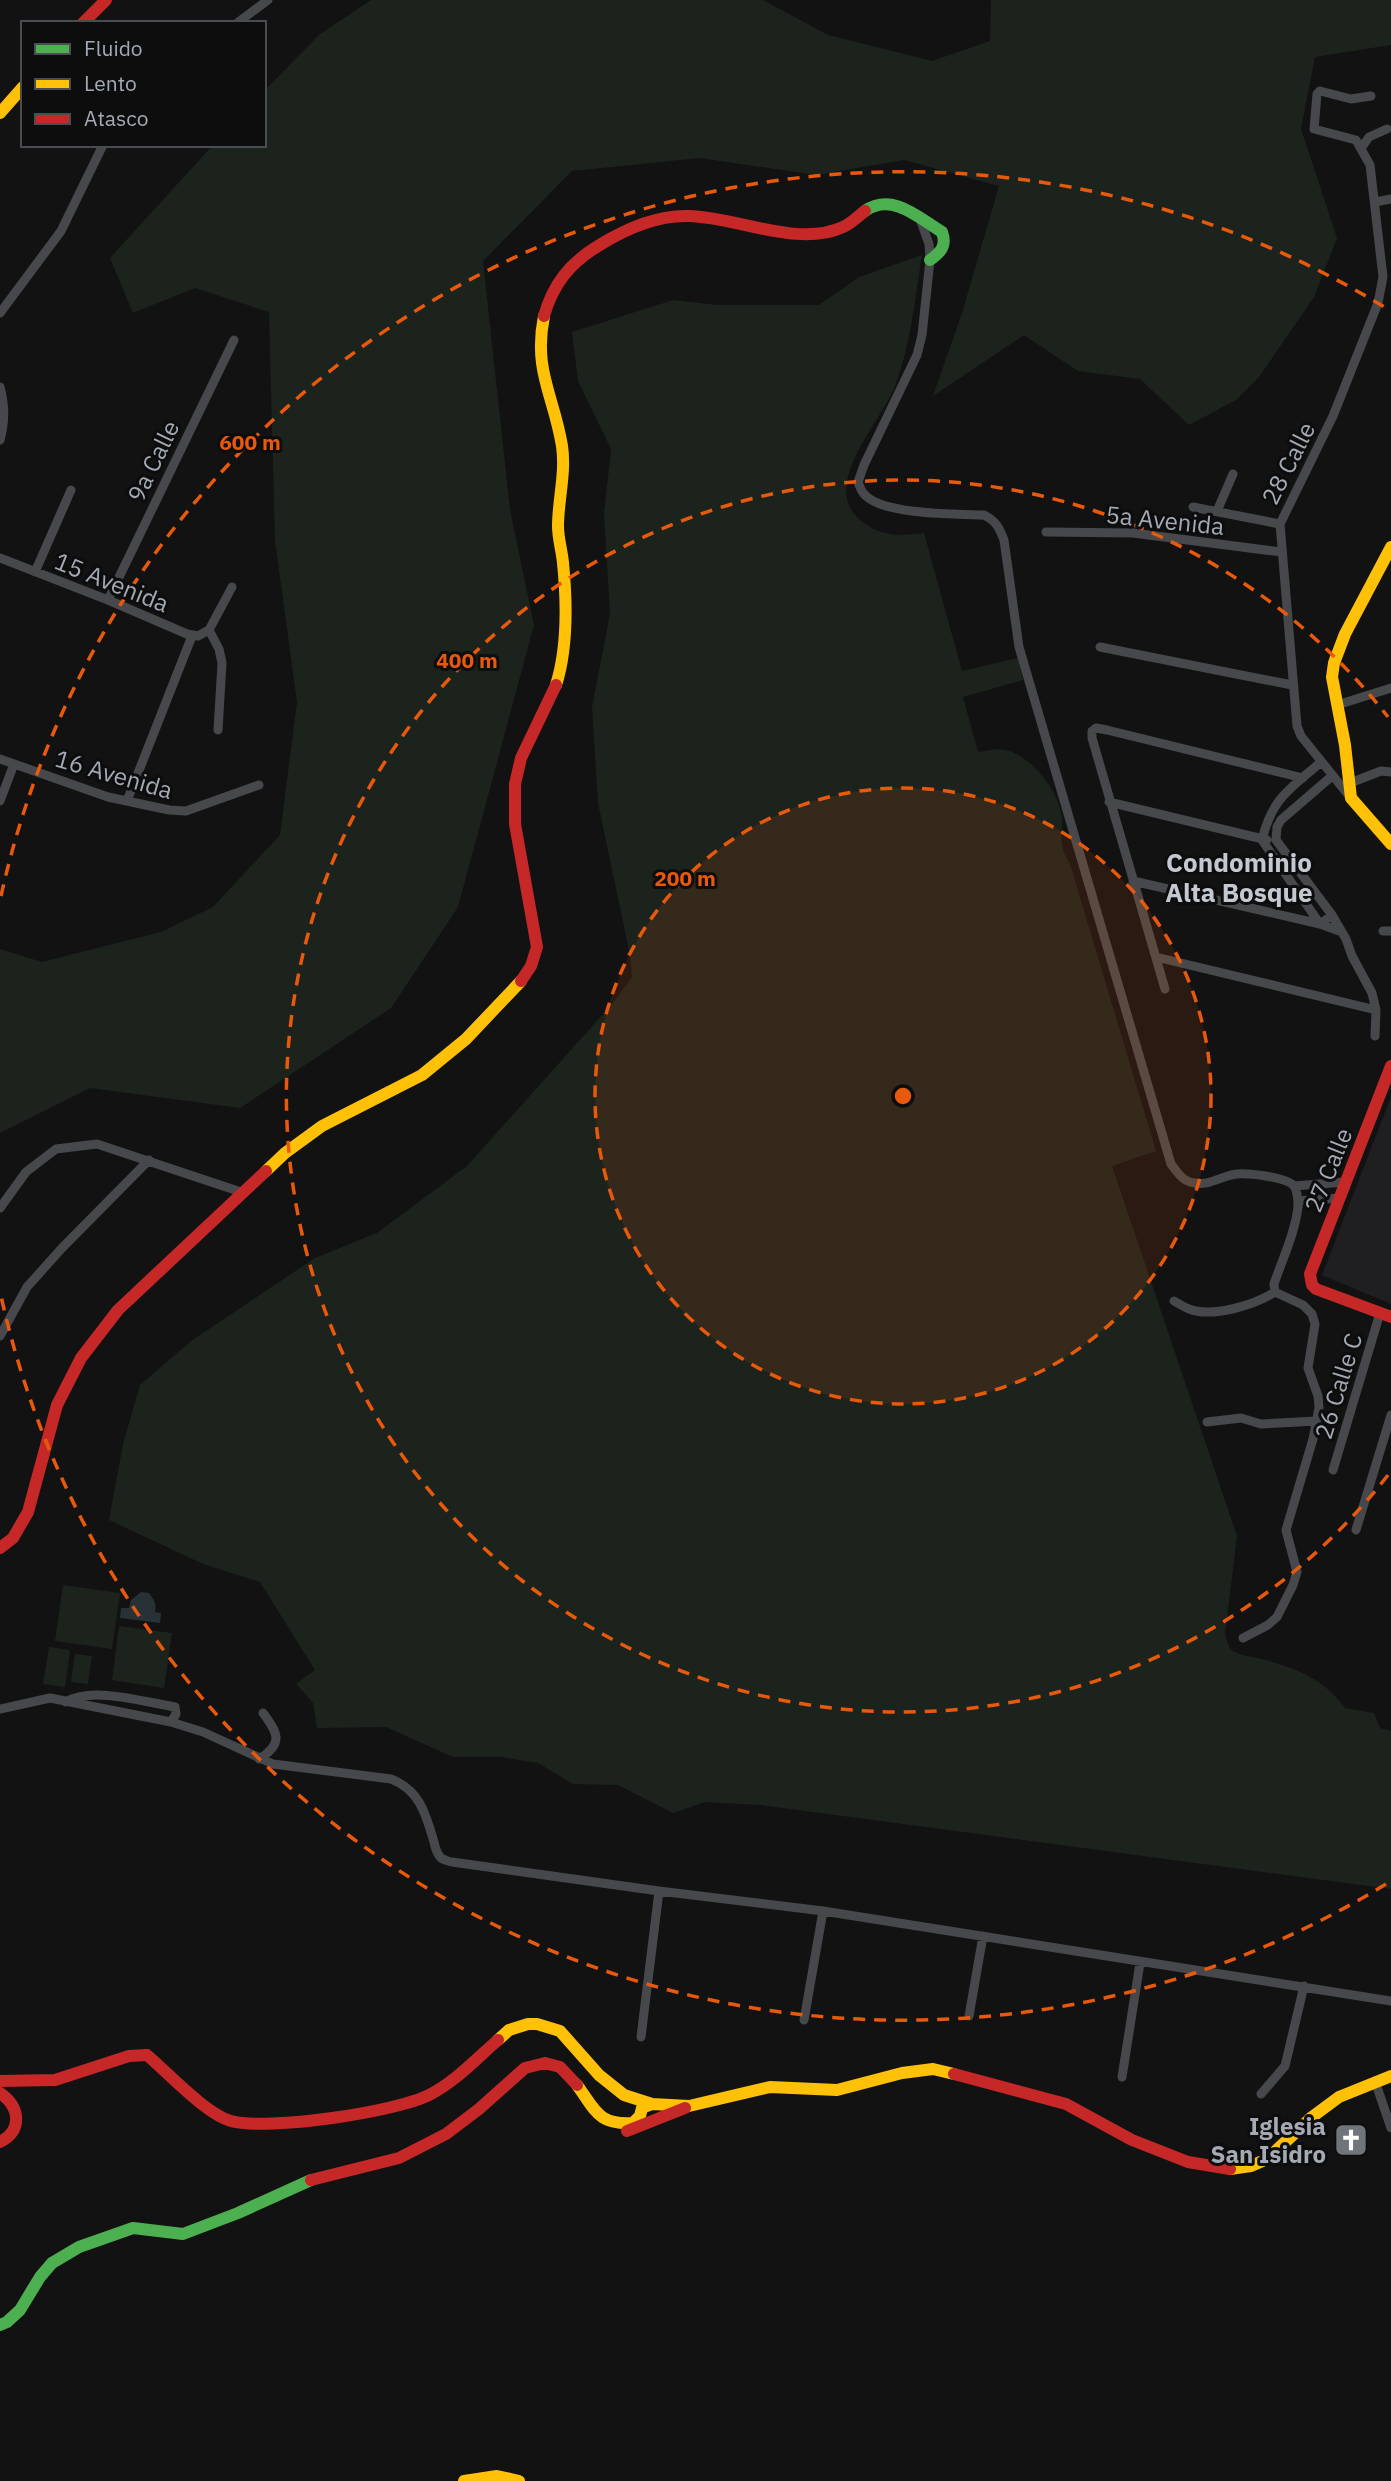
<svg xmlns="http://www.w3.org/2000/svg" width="1391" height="2481" viewBox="0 0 1391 2481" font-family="'IBM Plex Sans',sans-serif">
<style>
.built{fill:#1f1f21}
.green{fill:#1c231d}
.water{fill:#283136}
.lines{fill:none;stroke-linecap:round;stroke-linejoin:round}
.street{stroke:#47484b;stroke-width:9}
.fast{stroke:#4caf50;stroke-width:12}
.slow{stroke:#ffc107;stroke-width:12}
.jam{stroke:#c62828;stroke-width:12}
.ring{fill:none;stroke:#e8590c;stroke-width:3.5;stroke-dasharray:12 9}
.labels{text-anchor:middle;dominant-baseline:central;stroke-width:6;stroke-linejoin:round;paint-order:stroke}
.street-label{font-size:24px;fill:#a3aab4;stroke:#0d0d0e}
.poi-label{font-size:24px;font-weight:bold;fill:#a3aab4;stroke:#0d0d0e;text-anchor:end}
.neighbourhood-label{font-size:26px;font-weight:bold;fill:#c4c8d0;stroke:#0d0d0e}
.centre{fill:#e8590c;stroke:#0d0d0e;stroke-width:3.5}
.ring-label{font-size:21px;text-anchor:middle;font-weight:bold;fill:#e8590c;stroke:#0d0d0e;stroke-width:6;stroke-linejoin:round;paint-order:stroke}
</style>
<rect width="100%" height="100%" fill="#121213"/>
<path class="built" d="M1391 1097V1304L1322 1275Z"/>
<path class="green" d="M371 0H763L828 35 932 61 990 41 991 0H1391V45L1315 57 1301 129 1337 238 1314 297 1259 377 1236 400 1189 425 1140 379 1078 371 1024 335 933 396 962 313 999 186 904 160 816 175 700 158 572 171 483 261 510 510 534 625 458 907 391 1008 240 1108 90 1088 0 1133V949L42 962 161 932 213 907 280 835 297 702 275 540 269 312 195 288 133 313 110 258 213 145H264V91L320 34Z
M922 255C915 298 911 344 895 386 881 423 816 488 863 522 881 537 901 536 924 533L962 671 1018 658 1023 680 963 697 978 752C987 751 996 748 1005 750 1029 754 1057 789 1061 812 1065 835 1055 840 1070 864L1156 1151 1112 1166 1237 1536 1225 1634C1227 1641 1228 1649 1235 1652 1242 1656 1254 1657 1262 1659 1296 1668 1324 1679 1345 1708L1374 1713 1380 1728 1391 1731V1889L761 1805 705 1802 673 1813 618 1785 573 1784 538 1763 501 1757H453L386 1727 317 1728 313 1703 296 1684 315 1670 260 1582 203 1564 109 1520 123 1444 140 1385 191 1341 315 1258 377 1233 467 1166 612 1004 632 977 630 955 598 803 592 707 610 614 604 514 611 449 578 381 572 332 673 300 717 305H819L859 277Z
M63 1585 120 1593 112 1649 55 1641Z
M119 1626 172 1633 164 1688 112 1680Z
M49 1647 70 1650 65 1687 43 1684Z
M75 1654 92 1656 88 1684 71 1682Z"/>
<path class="water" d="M141 1592 149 1593C154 1600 157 1604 155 1612L161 1613 160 1623 120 1618 121 1608H129L131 1600Z"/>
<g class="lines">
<path class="street" d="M237 23 268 0
M1362 147 1369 137 1387 129
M1375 202 1391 199
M920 219 929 244 930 260 922 335 917 355 864 465 858 482C860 487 861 492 866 496 886 515 957 514 984 515 996 521 999 527 1004 540L1019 647 1171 1164C1178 1173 1183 1182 1195 1183 1210 1186 1223 1175 1237 1174 1248 1173 1287 1177 1294 1186 1298 1191 1298 1201 1298 1207 1295 1233 1282 1260 1274 1284L1275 1292 1303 1305 1312 1314 1315 1324 1308 1368 1318 1396 1319 1408 1313 1439 1286 1530 1297 1572 1293 1585 1277 1617 1268 1625 1243 1638
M0 313 61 231 103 145
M0 387C5 406 5 421 0 440
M1193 507 1280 524
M1217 511 1233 474
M1046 532 1133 533 1281 552
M0 558 108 600 187 634 198 636 209 630
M35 572 71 490
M108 600 234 340
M209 630 219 649 222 663 218 730
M209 630 232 587
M1100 647 1292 685
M1337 705 1391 688
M0 759 108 797 169 810 186 811 259 785
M1321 762C1290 789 1272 798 1262 840L1320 924 1342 932
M1332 776 1281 820 1277 827 1276 840 1332 915 1346 939 1352 956 1372 993 1376 1010 1375 1036
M1350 783 1381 771 1391 772
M1350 797 1301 736 1297 726 1280 524 1333 416 1378 303 1383 277 1370 165 1356 140 1314 129 1317 94 1320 91 1351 99 1371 96
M0 801 14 764
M127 801 192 636
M1109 802 1267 840
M1133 881 1320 924 1332 915
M1383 931H1391
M1156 957 1376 1010
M1165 989 1092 738V731L1096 728 1107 730 1303 778
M1294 1186 1345 1182
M1298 1201 1339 1198
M0 1208 26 1172 56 1149 97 1144 241 1192
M1174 1301C1179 1304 1184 1307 1189 1309 1212 1318 1255 1305 1275 1292
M0 1336 27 1287 62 1248 149 1160
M1207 1422 1241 1418 1261 1424 1317 1421
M1333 1470 1380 1313
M1356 1530 1391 1415
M66 1702C91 1686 145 1702 175 1707L176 1714 171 1722
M0 1709 50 1698 171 1722 203 1732 273 1764 391 1779C420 1790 426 1815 434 1842 435 1847 437 1854 441 1858 442 1859 450 1862 452 1862L659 1891 823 1911 1391 2001
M259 1759C284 1744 278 1733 263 1713
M969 2016 983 1936
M804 2020 823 1911
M641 2037 659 1891
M1122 2077 1140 1963
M1375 2081 1391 2128
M1261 2094 1285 2066 1304 1986"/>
<path class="fast" d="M865 211C892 192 919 218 942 232 947 246 941 252 930 260
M0 2325 7 2322 20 2310 40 2277 52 2263 79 2247 133 2228 183 2234 238 2213 311 2180"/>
<path class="slow" d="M0 113 23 87
M544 316C533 371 554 396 562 446 566 473 558 500 558 526 558 539 562 551 563 563 567 603 568 647 556 685
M1391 547 1345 634 1334 663 1332 677 1345 745 1351 798 1391 844
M266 1171 285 1153 322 1126 422 1075 466 1039 521 981
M498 2040 509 2030 528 2024H537L560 2031 599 2075 624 2095 652 2104 689 2106 770 2087 837 2090 902 2073 933 2069 954 2074
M577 2085C596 2111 598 2125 633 2123L640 2116 642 2108 652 2104
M1230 2169 1251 2166 1267 2159 1312 2117 1339 2097 1391 2076
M464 2481 497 2476 519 2481"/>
<path class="jam" d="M83 23 106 0
M544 316C553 284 570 263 598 246 625 229 658 215 689 216 737 217 798 248 843 227 852 223 858 216 865 211
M521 981 531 966 537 947 515 824V784L521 758 556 685
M1391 1066 1310 1274 1312 1285 1316 1289 1391 1317
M0 1548 13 1538 28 1512 57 1405 81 1358 118 1310 266 1171
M954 2074 1066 2104 1132 2140 1188 2162 1230 2169
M0 2081 55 2080 129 2056 147 2055C168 2073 206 2114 231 2121 267 2131 398 2112 431 2094 456 2081 477 2058 498 2040
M0 2093C20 2107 23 2130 0 2142
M627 2131 685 2108
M311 2180 399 2158 446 2134 479 2109 525 2068 545 2063 560 2067 577 2085"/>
</g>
<circle cx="903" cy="1096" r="308" fill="#e8590c" fill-opacity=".12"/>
<g class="ring">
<circle cx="903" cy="1096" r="308"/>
<path d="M1388 1475A616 616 0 1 1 1388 717"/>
<path d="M1386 1884A924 924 0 0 1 1 1296M1 896A924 924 0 0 1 1386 308"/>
</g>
<defs>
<symbol id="church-square" viewBox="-11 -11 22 22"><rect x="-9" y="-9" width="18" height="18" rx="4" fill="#70757c" stroke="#0d0d0e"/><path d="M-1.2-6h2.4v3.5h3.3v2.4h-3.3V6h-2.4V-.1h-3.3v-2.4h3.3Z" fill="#fff"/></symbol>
</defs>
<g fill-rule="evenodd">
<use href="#church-square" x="1332" y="2121" width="38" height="38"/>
</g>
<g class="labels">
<g class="street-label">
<text transform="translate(153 461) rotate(-64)">9a Calle</text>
<text transform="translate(1288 463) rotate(-63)">28 Calle</text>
<text transform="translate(1165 520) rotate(6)">5a Avenida</text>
<text transform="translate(112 582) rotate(22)">15 Avenida</text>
<text transform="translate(114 774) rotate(16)">16 Avenida</text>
<text transform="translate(1328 1170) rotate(-68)">27 Calle</text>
<text transform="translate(1338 1386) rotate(-73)">26 Calle C</text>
</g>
<g class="poi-label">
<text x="1326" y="2126">Iglesia<tspan x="1326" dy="28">San Isidro</tspan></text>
</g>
<g class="neighbourhood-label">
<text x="1239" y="862">Condominio<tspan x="1239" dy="30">Alta Bosque</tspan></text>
</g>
</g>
<circle cx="903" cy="1096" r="10" class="centre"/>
<g class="ring-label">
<text x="250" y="450">600 m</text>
<text x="467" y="668">400 m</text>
<text x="685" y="886">200 m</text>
</g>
<rect x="21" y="21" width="245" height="126" fill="#0d0d0e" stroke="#494c50" stroke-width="2"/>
<rect x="35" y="44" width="35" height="10" fill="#4caf50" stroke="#494c50" stroke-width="2"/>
<text x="84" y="56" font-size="21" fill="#a3aab4">Fluido</text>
<rect x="35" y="79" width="35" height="10" fill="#ffc107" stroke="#494c50" stroke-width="2"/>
<text x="84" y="91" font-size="21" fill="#a3aab4">Lento</text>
<rect x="35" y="114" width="35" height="10" fill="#c62828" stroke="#494c50" stroke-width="2"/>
<text x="84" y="126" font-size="21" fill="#a3aab4">Atasco</text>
</svg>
